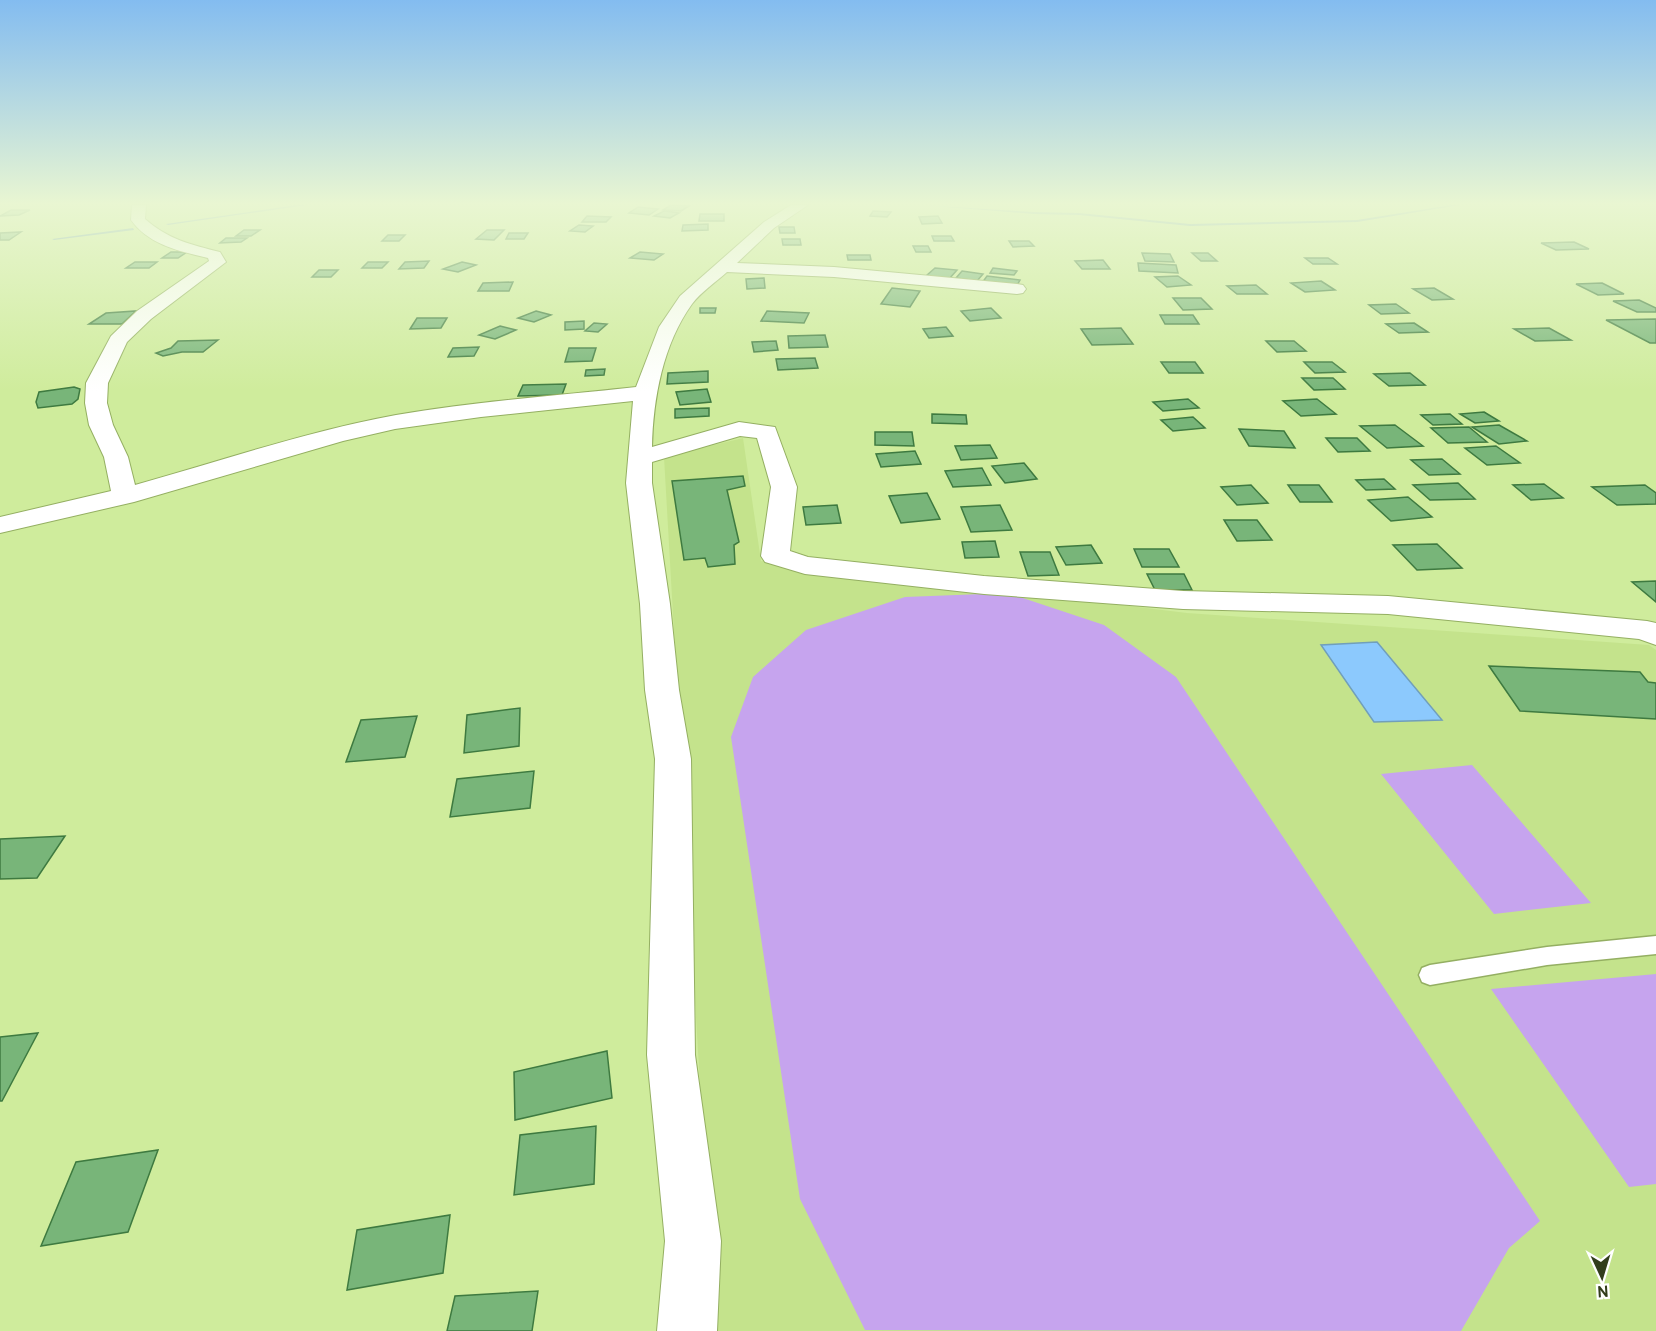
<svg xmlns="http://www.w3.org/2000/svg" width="1656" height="1331" viewBox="0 0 1656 1331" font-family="Overpass,sans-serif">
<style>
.built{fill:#c4e38c}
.green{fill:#c6a4ee}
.water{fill:#8cc9fd;stroke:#719fba;stroke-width:1.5}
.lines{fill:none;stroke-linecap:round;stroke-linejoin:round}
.stream{fill:#719fba;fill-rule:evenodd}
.building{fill:#78b579;stroke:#3e7a40;stroke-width:1.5}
.lane-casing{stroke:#94af62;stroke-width:3}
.street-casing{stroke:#94af62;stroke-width:2}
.lane{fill:#fff;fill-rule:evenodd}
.street{fill:#fff;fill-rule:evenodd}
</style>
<rect width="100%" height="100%" fill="#cfec9c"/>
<path class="built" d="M743 438 761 561 1187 613 1649 645 1656 650V1331H714L664 457Z"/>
<path class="green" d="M1008 593 1104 625 1176 677 1540 1221 1509 1248 1461 1331 865 1330 800 1199 731 737 753 677 806 630 905 597Z
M1472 765 1591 903 1494 914 1381 774Z
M1656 974V1184L1629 1187 1491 989Z"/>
<path class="water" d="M1377 642 1442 720 1374 722 1321 645Z"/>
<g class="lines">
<path class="stream" d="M297 205H307L168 225 166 224Z
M921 205 1034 212 1079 213 1190 224 1357 220 1451 205H1460L1357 222 1190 226 1079 215 1034 214Z
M133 228 134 230 54 240 52 239Z"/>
</g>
<path class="building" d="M671 205H673L689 206 681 211 663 210Z
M638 207 658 209 649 215 629 213Z
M11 210H30L19 215 0 216Z
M664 211 679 213 670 218 654 216Z
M873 211 891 212 887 217 870 216Z
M700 214H724V221H699Z
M587 216 611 217 606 222H582Z
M938 216 942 223 922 224 919 217Z
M708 224V230L682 231 683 225Z
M579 225 593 226 585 232 570 231Z
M779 227H794L795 233H780Z
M244 230H260L251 236H236Z
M487 230H504L494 240 476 239Z
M21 232 9 240H0V233Z
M509 233H528L524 239H506Z
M388 235H405L399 241H382Z
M932 236H951L954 241H934Z
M226 238H247L241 242 220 243Z
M782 239H800L801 245H783Z
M1009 241H1029L1034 246 1013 247Z
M1574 242 1589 249 1556 250 1541 243Z
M913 246H928L931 252H916Z
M171 252H187L178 258H162Z
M640 252 663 254 654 260 630 258Z
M1142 253 1170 254 1174 262 1145 261Z
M1192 253H1208L1217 261H1201Z
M847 255H870L871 260H848Z
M1305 258H1328L1337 264H1313Z
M1103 260 1110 269H1082L1075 261Z
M429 261 424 268 399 269 405 262Z
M135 262H157L149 268H126Z
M368 262H388L382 268H362Z
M462 262 476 265 458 272 443 269Z
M1138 263 1176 265 1178 273 1139 271Z
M935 268 957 270 949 279 926 276Z
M993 268 1017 271 1014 275 990 273Z
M319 270H338L331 277H312Z
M962 271 983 274 977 281 956 278Z
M987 276 1020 280 1016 287 982 283Z
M1178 276 1191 285 1167 287 1155 277Z
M764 278 765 288 747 289 746 279Z
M1321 281 1335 290 1305 292 1291 283Z
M513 282 509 291H478L483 283Z
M1602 283 1624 294 1598 295 1576 284Z
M1256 285 1267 294H1237L1227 286Z
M892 288 920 291 910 307 881 304Z
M1434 288 1453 299 1432 300 1413 289Z
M1173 298H1201L1212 309 1183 310Z
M1639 300 1656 308V312H1637L1613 301Z
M1396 304 1409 313 1381 314 1369 305Z
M700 308H716L715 313H700Z
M991 308 1001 318 970 321 961 311Z
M136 311 122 324H89L106 313Z
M536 311 551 315 534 322 518 318Z
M767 311 809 313 804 323 761 321Z
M1160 315H1193L1199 324H1165Z
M417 318H447L441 328 410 329Z
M1656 319V343H1650L1606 320Z
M584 321V329L565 330V322Z
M594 323 607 324 598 332 585 331Z
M1414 323 1428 332 1399 333 1386 324Z
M500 326 516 330 495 339 479 335Z
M946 327 953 336 929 338 923 329Z
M1121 328 1133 344 1092 345 1081 329Z
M1549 328 1571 340 1535 341 1514 329Z
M825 335 828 347 789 348 788 336Z
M218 340 203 352H182L163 356 156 353 171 348 178 341Z
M776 341 778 350 754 352 752 342Z
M1266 341H1294L1306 351 1277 352Z
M479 347 474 356 448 357 453 348Z
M569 348H596L592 361 565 362Z
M815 358 818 368 778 370 776 359Z
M1161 362H1195L1203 373H1169Z
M1304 362H1332L1345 372 1315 373Z
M605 369 604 375 585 376 586 370Z
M708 371V382L667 384 668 373Z
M1410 373 1425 385 1389 386 1374 374Z
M1302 378H1333L1345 389 1314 390Z
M566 384 562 395 518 396 523 385Z
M74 387 80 389 78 399 72 404 38 408 36 402 39 392Z
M707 389 711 402 680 405 676 392Z
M1188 399 1199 408 1163 411 1153 402Z
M1317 399 1336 414 1301 416 1283 401Z
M709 408V416L675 418V409Z
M1484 412 1499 421 1475 423 1460 414Z
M932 414 966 415 967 424 932 423Z
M1450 414 1462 424 1433 425 1421 415Z
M1193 417 1205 428 1173 431 1161 420Z
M1395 425 1423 446 1387 448 1360 426Z
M1499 425 1527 441 1499 444 1472 427Z
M1469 427 1487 442 1448 443 1431 428Z
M1239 429 1284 431 1295 448 1249 446Z
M875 432H912L914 446 875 445Z
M1326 438H1357L1370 451 1338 452Z
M990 445 997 458 961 460 955 446Z
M1496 446 1520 463 1487 465 1465 448Z
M915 451 921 464 881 467 876 454Z
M1442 459 1460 474 1429 475 1411 460Z
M1024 463 1037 479 1005 483 992 466Z
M982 468 991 485 953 487 945 471Z
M743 476 745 486 727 490 739 542 734 545 735 564 708 567 705 558 684 560 672 481Z
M1384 479 1395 489 1366 490 1356 480Z
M1458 483 1475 499 1430 500 1413 485Z
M1544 484 1563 498 1531 500 1513 485Z
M1251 485 1268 503 1237 505 1221 487Z
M1288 485H1319L1332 502H1300Z
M1645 485 1656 493V504L1617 505 1592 487Z
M927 493 940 519 901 523 889 496Z
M1408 497 1432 517 1391 521 1368 500Z
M837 505 841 523 806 525 803 507Z
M1000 505 1012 530 971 532 961 507Z
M1224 520H1257L1272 540 1237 541Z
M995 541 999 557 965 558 962 542Z
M1437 544 1462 568 1417 570 1393 545Z
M1091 545 1102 563 1066 565 1056 547Z
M1134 549H1169L1179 567H1142Z
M1020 552H1050L1059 575 1028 576Z
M1147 574H1184L1192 590H1155Z
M1656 581V602L1632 582Z
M1489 666 1640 672 1648 682 1656 683V719L1520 711Z
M520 708 519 746 464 753 467 715Z
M417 716 405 757 346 762 361 720Z
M534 771 530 808 450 817 457 779Z
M65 836 37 878 0 879V839Z
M38 1033 2 1101H0V1037Z
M607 1051 612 1098 515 1120 514 1072Z
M596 1126 594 1184 514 1195 520 1135Z
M158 1150 128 1232 41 1246 76 1162Z
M450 1215 443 1273 347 1290 357 1230Z
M538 1291 532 1331H447L455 1296Z"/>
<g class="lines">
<defs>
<path id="lane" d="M1656 936V954L1547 965 1430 985 1422 982 1419 975 1422 968 1430 965 1547 947Z"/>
<path id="street" d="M132 205H146L145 219C167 239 192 245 220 252L226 262 151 319 127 342 108 383 107 403 113 425 128 457 135 485C221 461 308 431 396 415 475 401 556 396 636 387L659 327 680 296 764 222 791 205H808L774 228 737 263 834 267 1017 284 1023 285 1026 289 1023 293 1017 294 834 277 727 272C716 282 701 292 692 304 663 344 653 399 652 447L739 422 775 427 797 487 790 551 808 557 984 576 1183 591 1388 596 1647 621 1656 623V645L1639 639 1388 614 1183 609 984 594 805 574 765 562 761 556 771 487 757 438 740 436 652 462V483L670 604 679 690 691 759 695 1055 721 1241 717 1331H657L665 1241 647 1055 655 759 645 690 640 604 626 483 633 401 481 417 395 429 343 441 134 502 0 533V517L111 491 104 457 89 425 85 403 86 383 111 336 137 311 209 261 208 258C179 251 149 245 131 220Z"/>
</defs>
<use href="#lane" class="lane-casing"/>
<use href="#street" class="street-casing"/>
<use href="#lane" class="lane"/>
<use href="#street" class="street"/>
</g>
<linearGradient id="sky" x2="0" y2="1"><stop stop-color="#83bcf0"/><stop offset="0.52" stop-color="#e9f6d2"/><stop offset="1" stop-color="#e9f6d2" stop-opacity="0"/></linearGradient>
<rect width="1656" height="391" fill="url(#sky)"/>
<g transform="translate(1602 1277) rotate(176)" stroke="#ffffff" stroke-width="4.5" paint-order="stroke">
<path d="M0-4.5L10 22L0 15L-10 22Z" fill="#323d1c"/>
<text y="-9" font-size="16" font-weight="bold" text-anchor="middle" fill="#323d1c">N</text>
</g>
</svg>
